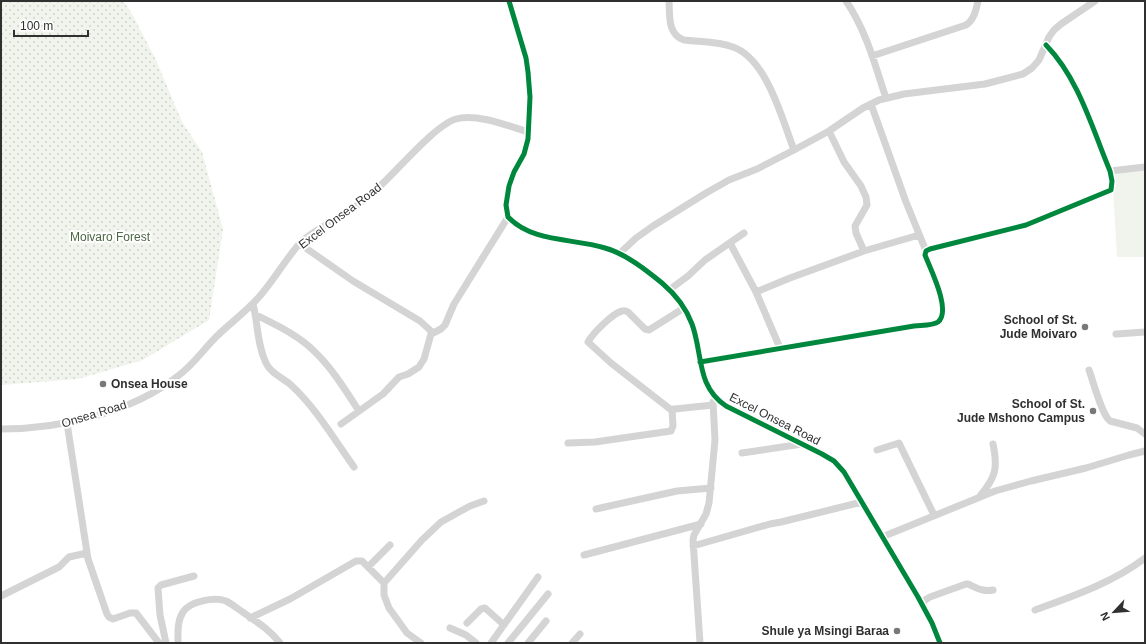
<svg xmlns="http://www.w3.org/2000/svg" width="1146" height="644" viewBox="0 0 1146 644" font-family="Helvetica,sans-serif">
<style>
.grass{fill:#f0f4ed}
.park{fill:url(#park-dots)}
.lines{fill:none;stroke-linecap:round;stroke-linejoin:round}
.minor{stroke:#d4d4d4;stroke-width:7}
.cycleway-casing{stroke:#fff;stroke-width:8}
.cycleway{stroke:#00873e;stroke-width:5}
.poi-dot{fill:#787878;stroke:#fff;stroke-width:1.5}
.labels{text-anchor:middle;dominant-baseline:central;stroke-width:4;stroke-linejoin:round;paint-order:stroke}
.street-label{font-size:12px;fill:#303030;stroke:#fff}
.park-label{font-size:12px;fill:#4c6742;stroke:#fff}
.poi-label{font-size:12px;font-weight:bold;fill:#303030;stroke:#fff;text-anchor:end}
</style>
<defs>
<pattern id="park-dots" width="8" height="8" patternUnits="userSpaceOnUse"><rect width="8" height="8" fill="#f0f4ed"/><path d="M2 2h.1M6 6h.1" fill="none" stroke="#ced2cc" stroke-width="1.8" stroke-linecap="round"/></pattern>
</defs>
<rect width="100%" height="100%" fill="#fff"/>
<path class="grass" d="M1145 166V257H1117L1112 171Z"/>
<path class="park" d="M1 1H123L131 12 156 60 182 122 202 152 223 229 209 320 143 360 78 379 1 385Z"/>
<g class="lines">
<path class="minor" d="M509 1 526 58 528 72 530 97 528 139 524 154 514 172 509 186 506 205 508 217C533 243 573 238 605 248 626 254 646 270 662 283 675 294 686 308 692 324 703 354 696 386 726 406L822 454 834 461 844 472 918 597 932 623 940 643
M669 1C670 15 667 34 684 40 700 42 718 41 733 47 767 59 782 119 794 150
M846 1C866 30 875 65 886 98
M872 56 966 25C974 20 976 10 978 1
M871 104 906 202 926 251
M829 131 844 162 861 186 866 197 867 205 855 226 856 233 864 251
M1110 171 1145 167
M730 243 756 292 780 348
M300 244 353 281 420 321 432 332
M619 254 636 238 653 226 706 193 729 180 757 169 794 150 829 131 863 108 879 100 904 94 985 84 1023 74 1032 68 1039 60 1049 37 1054 30 1061 24 1095 1
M669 290 688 276 705 260 744 233
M756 292 790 278 864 251 919 235
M253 304C258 323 257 345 266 363 270 373 283 378 291 385 316 408 334 439 354 467
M684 308 649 330 645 329 628 312C625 311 625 310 622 311 613 313 592 334 588 342L611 363 670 409H675L713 405
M256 315C276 325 298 335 314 351 332 368 346 391 359 411
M1116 334 1145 332
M700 362 914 326C921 325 932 326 938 322 952 311 930 268 925 255L926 251 930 249 1026 225 1111 190 1112 181 1110 171C1092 128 1079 79 1046 45
M1089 370C1093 381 1102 415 1110 421L1137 428 1145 434
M67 423 88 559 107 614 109 617 113 619 130 613H136L159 643
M341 424 383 394 399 377 408 374 419 367 424 359 431 334 441 329 445 325 454 304 508 217
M1 429C60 429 131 413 178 376 193 365 203 350 216 337 230 323 246 312 259 297 274 280 285 260 300 243 312 231 329 224 343 215 356 207 368 197 379 187 397 171 435 125 456 119 476 113 509 126 528 132
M568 443 595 442 671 431 673 426 672 409
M877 450 899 443 934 515
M742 453 802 444
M980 496C996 477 998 468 993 444
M596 509 677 491 711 488
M882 537 995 491 1031 481 1086 468 1129 455 1145 451
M693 546 770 524 781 522 862 502
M584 555 701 524
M368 567 390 545
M1 596 59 567 69 557 87 553
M922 606 925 600 930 597 966 584H968C977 588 983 592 993 590
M1035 610C1073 596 1112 583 1145 558
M250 618 290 599 356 561H362L384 583
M467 623 481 609 485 608 504 625
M450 628 466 635 476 643
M166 643 160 615 158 588 161 585 194 576
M178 643C178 633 177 621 183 612 190 601 214 597 226 601 232 604 238 609 244 613 257 622 270 630 280 643
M421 643 407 633 389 608 384 595V583L422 540 441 522 470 506 484 501
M491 643 538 577
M508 643 548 594
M528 643 546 621
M572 643 580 634
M700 643 693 540 694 535 706 514 709 503 715 440 713 402"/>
<defs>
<path id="cycleway" d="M509 1 526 58 528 72 530 97 528 139 524 154 514 172 509 186 506 205 508 217C533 243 573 238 605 248 626 254 646 270 662 283 675 294 686 308 692 324 703 354 696 386 726 406L822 454 834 461 844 472 918 597 932 623 940 643
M700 362 914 326C921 325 932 326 938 322 952 311 930 268 925 255L926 251 930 249 1026 225 1111 190 1112 181 1110 171C1092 128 1079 79 1046 45"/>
</defs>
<use href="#cycleway" class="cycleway-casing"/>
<use href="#cycleway" class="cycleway"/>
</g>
<g class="poi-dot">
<circle cx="1085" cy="327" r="4"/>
<circle cx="103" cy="384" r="4"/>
<circle cx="1093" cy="411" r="4"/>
<circle cx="897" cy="631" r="4"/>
</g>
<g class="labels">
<g class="street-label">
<text transform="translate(340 216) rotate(-37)">Excel Onsea Road</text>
<text transform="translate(94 414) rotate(-17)">Onsea Road</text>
<text transform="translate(775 419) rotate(27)">Excel Onsea Road</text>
</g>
<g class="park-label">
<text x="110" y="237">Moivaro Forest</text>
</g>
<g class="poi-label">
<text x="1077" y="320">School of St.<tspan x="1077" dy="14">Jude Moivaro</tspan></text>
<text x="111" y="384" text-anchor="start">Onsea House</text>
<text x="1085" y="404">School of St.<tspan x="1085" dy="14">Jude Mshono Campus</tspan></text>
<text x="889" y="631">Shule ya Msingi Baraa</text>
</g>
</g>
<rect width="1146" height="644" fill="none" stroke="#303030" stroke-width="4"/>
<g transform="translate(1114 612) rotate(244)" stroke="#ffffff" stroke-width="3" paint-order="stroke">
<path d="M0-3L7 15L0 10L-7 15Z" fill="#303030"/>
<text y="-6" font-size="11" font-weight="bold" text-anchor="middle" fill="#303030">N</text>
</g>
<path d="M14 30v6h74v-6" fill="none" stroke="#303030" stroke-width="2"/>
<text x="20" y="30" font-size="12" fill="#303030" stroke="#ffffff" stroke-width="3" paint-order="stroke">100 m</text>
</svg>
